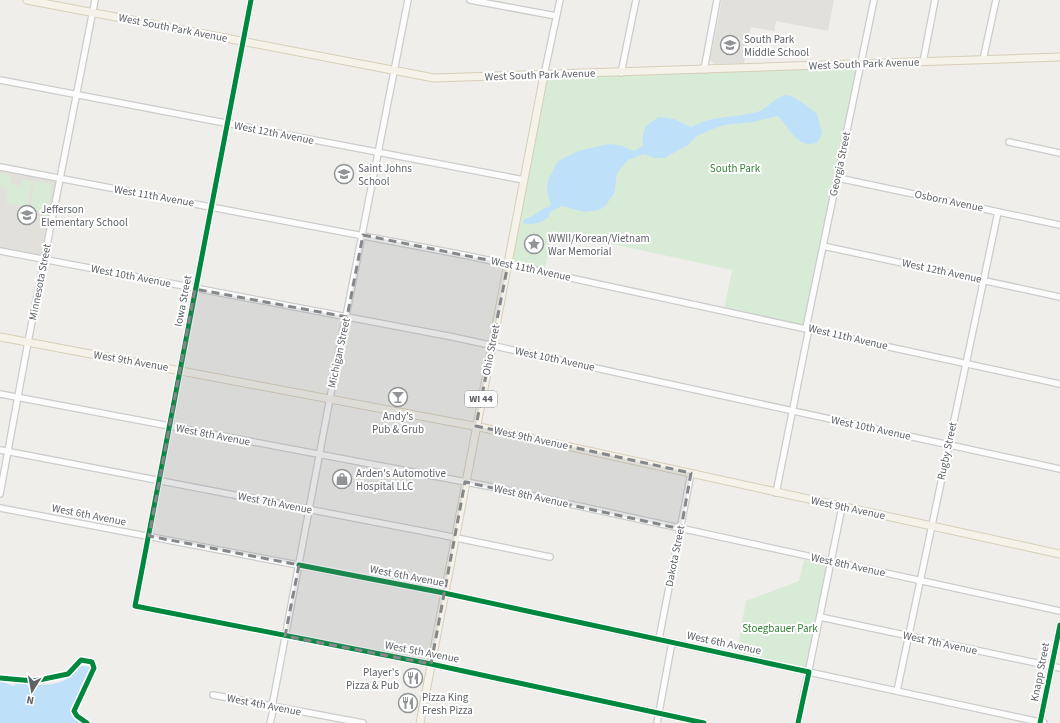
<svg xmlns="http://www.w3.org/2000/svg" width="1060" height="723" viewBox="0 0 1060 723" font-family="'Source Sans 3',sans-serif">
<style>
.education{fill:#e2e0da}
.green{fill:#d8ebd6}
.water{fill:#bfe0f9}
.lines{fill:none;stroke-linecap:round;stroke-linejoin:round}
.minor-casing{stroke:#cbcccc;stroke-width:8}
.major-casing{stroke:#d7ceb8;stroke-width:9}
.minor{stroke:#fdfcfc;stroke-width:5.5}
.major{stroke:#f4f2e9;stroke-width:7}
.cycleway-casing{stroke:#fff;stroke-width:8}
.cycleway{stroke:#00873e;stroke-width:5}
.marked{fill:#84888a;fill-opacity:0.2;stroke:#84888a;stroke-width:3;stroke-dasharray:8 5;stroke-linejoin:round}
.labels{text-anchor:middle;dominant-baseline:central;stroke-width:4;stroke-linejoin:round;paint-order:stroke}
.shield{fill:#fff;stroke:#8f9295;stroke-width:1}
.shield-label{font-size:10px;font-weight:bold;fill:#5f6368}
.street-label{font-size:11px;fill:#5f6368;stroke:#fff}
.poi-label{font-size:11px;fill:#5f6368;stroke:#fff;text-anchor:start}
.park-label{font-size:11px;fill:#348238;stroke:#fff}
</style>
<rect width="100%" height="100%" fill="#efeeea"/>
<path class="education" d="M722 0H834L828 31 776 21 774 31 751 27 744 63 714 64 710 60Z
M0 167 60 179 45 260 0 251Z"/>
<path class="green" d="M862 64 806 328 724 310 732 270 553 231 544 272 508 264 545 75Z
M0 174 11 176 10 182 21 187 23 179 32 181 27 207 6 203 8 189 0 185Z
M35 181 49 184 52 188 46 219 43 214 30 208Z
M804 560 823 564 829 568 809 672 736 656 746 601 799 581Z"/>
<path class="water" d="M786 95C795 96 810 108 817 114L822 133 818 142C798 151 789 127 778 116L753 122 724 125 710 130 695 137 688 145 664 158H654L644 154 628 160 617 173 614 194 605 206 599 210 584 212 562 206 551 211C549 222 533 226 523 223L524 219C535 217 539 209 549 207L551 204 547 191 548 180 558 161 579 151 608 144 620 145 634 151 643 146C642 129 644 126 659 117L674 119 691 127C698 124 706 120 714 119 728 116 743 116 757 112 768 109 774 97 786 95Z
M81 666 93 667 71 715 81 723H0V681L14 686 16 683C32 685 55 688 70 677 74 675 77 669 81 666Z"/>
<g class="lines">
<defs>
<path id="minor" d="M251 0 135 606 431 664 704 723
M470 0 556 16
M983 60 996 0
M923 62 935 0
M704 70 717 0
M621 73 636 0
M544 75 560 0
M0 80 524 180
M1009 142 1060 153
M0 167 469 256 1060 384
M838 178 1060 225
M823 246 1060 297
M0 251 453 337 1060 469
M806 328 874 0
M0 394 487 486 1060 611
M0 450 432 533 550 557
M776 493 809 328
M0 494 28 342 95 0
M0 508 444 593 1044 723
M820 617 1060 668
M659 639 691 473
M897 691 998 212
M213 695 363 723
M272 707 330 398 408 0
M270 723 274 707
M657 723 672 642
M798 723 842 507
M1040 723 1060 625"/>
<path id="major" d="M27 0 434 78 1060 57
M0 337 484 428 1060 554
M420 723 544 75"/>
</defs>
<use href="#minor" class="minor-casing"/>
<use href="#major" class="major-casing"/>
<use href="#minor" class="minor"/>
<use href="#major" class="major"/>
<defs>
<path id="cycleway" d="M251 0 135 606 431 664 704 723
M299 565 444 593 809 672 798 723
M0 678 34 681 68 674 81 660 92 662 94 668 74 711 77 716 87 723
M1040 723 1060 625"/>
</defs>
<use href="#cycleway" class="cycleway-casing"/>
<use href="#cycleway" class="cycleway"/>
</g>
<path class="marked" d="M363 235 508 264 476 426 691 473 681 529 465 482 431 664 285 636 299 565 149 536 195 289 347 317Z"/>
<defs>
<symbol id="school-ring" viewBox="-11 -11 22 22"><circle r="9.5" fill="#fff" stroke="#919496" stroke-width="1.5"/><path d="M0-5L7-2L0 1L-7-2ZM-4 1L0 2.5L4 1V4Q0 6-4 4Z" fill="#919496"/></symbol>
<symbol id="sight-ring" viewBox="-11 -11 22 22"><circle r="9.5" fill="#fff" stroke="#919496" stroke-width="1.5"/><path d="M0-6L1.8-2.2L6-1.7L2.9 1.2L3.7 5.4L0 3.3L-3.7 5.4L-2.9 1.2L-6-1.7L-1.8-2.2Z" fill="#919496"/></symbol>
<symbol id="bar-ring" viewBox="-11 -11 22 22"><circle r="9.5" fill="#fff" stroke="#919496" stroke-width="1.5"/><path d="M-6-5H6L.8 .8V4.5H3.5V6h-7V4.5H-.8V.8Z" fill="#919496"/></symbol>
<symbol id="shop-ring" viewBox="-11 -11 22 22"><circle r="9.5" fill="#fff" stroke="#919496" stroke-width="1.5"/><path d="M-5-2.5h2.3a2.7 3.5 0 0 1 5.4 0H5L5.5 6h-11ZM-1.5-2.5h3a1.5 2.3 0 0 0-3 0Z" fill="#919496"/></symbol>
<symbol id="restaurant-ring" viewBox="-11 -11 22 22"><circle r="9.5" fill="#fff" stroke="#919496" stroke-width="1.5"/><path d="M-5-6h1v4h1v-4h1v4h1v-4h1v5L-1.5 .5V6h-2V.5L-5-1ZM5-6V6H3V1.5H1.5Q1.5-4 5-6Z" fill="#919496"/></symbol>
</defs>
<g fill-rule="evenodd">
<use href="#school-ring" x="719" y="34" width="22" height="22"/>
<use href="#school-ring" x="333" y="163" width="22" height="22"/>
<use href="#school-ring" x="16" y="204" width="22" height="22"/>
<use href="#sight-ring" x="523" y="233" width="22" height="22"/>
<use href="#bar-ring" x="387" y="386" width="22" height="22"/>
<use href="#shop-ring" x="331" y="468" width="22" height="22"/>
<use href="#restaurant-ring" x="402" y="667" width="22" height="22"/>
<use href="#restaurant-ring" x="397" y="692" width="22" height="22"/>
</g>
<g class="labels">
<rect class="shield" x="465" y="391" width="32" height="16" rx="3"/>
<g class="shield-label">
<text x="481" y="399">WI 44</text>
</g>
<g class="street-label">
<text transform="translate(173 28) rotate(11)">West South Park Avenue</text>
<text transform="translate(864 64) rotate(-2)">West South Park Avenue</text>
<text transform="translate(540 75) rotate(-2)">West South Park Avenue</text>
<text transform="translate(274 133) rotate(11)">West 12th Avenue</text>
<text transform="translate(840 164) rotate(-78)">Georgia Street</text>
<text transform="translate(154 196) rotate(10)">West 11th Avenue</text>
<text transform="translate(949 201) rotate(12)">Osborn Avenue</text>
<text transform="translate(531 269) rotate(12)">West 11th Avenue</text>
<text transform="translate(942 271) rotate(12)">West 12th Avenue</text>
<text transform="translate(131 276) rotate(11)">West 10th Avenue</text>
<text transform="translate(40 282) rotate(-79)">Minnesota Street</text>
<text transform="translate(183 301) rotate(-79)">Iowa Street</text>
<text transform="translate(848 337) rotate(13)">West 11th Avenue</text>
<text transform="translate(491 350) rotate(-79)">Ohio Street</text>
<text transform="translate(339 353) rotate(-78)">Michigan Street</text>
<text transform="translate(555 359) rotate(12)">West 10th Avenue</text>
<text transform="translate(131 361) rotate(10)">West 9th Avenue</text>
<text transform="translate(871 428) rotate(12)">West 10th Avenue</text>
<text transform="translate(213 435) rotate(11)">West 8th Avenue</text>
<text transform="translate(531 438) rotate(12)">West 9th Avenue</text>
<text transform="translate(947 451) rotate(-78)">Rugby Street</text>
<text transform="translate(531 496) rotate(12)">West 8th Avenue</text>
<text transform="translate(275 503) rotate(11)">West 7th Avenue</text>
<text transform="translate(848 508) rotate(12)">West 9th Avenue</text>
<text transform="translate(89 515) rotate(11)">West 6th Avenue</text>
<text transform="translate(675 556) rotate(-79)">Dakota Street</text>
<text transform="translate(848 565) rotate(12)">West 8th Avenue</text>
<text transform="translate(407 576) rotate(11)">West 6th Avenue</text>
<text transform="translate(724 643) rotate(12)">West 6th Avenue</text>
<text transform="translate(940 643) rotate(12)">West 7th Avenue</text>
<text transform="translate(422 652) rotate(11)">West 5th Avenue</text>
<text transform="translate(1040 672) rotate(-79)">Knapp Street</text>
<text transform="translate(264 705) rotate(11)">West 4th Avenue</text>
</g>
<g class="poi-label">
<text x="744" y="39">South Park<tspan x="744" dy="13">Middle School</tspan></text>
<text x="358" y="168">Saint Johns<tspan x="358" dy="13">School</tspan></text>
<text x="41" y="209">Jefferson<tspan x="41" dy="13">Elementary School</tspan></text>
<text x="548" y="238">WWII/Korean/Vietnam<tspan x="548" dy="13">War Memorial</tspan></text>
<text x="398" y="416" text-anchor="middle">Andy's<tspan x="398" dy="13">Pub &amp; Grub</tspan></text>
<text x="356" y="473">Arden's Automotive<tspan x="356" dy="13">Hospital LLC</tspan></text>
<text x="399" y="672" text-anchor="end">Player's<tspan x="399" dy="13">Pizza &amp; Pub</tspan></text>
<text x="422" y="697">Pizza King<tspan x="422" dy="13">Fresh Pizza</tspan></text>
</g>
<g class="park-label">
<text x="735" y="168">South Park</text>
<text x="780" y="628">Stoegbauer Park</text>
</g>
</g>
<g transform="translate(32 691) rotate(191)" stroke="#ffffff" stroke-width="3" paint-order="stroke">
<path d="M0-3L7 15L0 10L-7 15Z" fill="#5f6368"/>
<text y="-6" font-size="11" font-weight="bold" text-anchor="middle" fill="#5f6368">N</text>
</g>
</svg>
